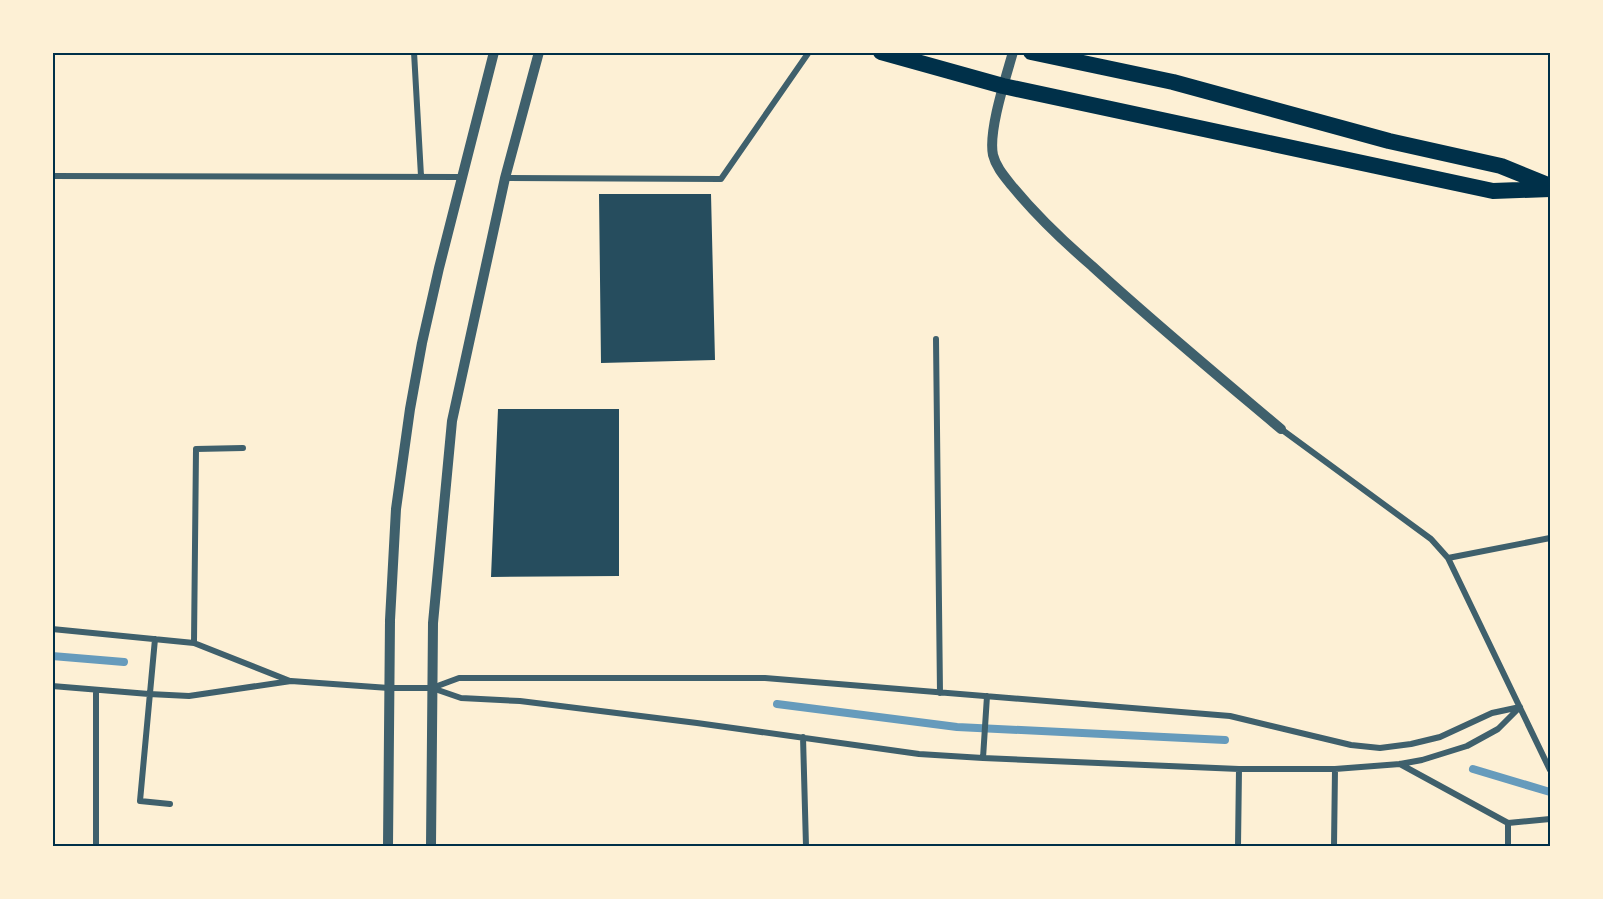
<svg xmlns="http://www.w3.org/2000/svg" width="1603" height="899" viewBox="0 0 1603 899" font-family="'Public Sans',sans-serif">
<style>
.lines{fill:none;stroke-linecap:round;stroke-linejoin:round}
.stream{stroke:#669bbc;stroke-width:8}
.building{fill:#264d5e}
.minor{stroke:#3f606c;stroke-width:6}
.tertiary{stroke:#3f606c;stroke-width:10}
.trunk{stroke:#003049;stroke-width:16}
.neatline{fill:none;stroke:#003049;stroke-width:2}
</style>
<rect width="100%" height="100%" fill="#fdf0d5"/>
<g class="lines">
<path class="stream" d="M52 656 124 662
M777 704 957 727 1225 740
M1473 769 1550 792"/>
</g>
<path class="building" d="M599 194H711L715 360 601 363Z
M498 409H619V576L491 577Z"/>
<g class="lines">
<path class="minor" d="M414 52 421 176
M52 176 461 177
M505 178 721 179 809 52
M936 339 940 693
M1281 429 1431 539 1448 558 1550 770
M1448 558 1550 538
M52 629 194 643 290 681
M155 639 140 801 170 804
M194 643 196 449 243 448
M52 686 149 694 189 696 291 681 389 688H432L461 698 520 701 697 723 919 754 983 758 1239 769H1335L1400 764 1422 760 1467 746 1498 729 1520 707
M432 688 459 678H765L1230 716 1351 745 1380 748 1411 744 1440 737 1492 713 1520 707
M96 690V846
M803 737 806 846
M983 758 987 696
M1400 764 1508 823 1550 819
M1238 846 1239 769
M1334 846 1335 769
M1508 846V823"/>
<path class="tertiary" d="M1013 52C1006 77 988 131 993 155 996 167 1004 176 1012 186 1036 215 1063 241 1092 266 1153 322 1217 375 1281 429
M388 846 390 620 396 509 410 409 422 343 439 268 494 52
M431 846 433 623 452 421 505 178 539 52"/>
<path class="trunk" d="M881 52 1003 86 1493 191 1550 189
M1031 52 1173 82 1389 141 1501 166 1550 186"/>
</g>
<rect width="1603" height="899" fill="none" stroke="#fdf0d5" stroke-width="108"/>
<rect x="54" y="54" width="1495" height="791" class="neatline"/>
</svg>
